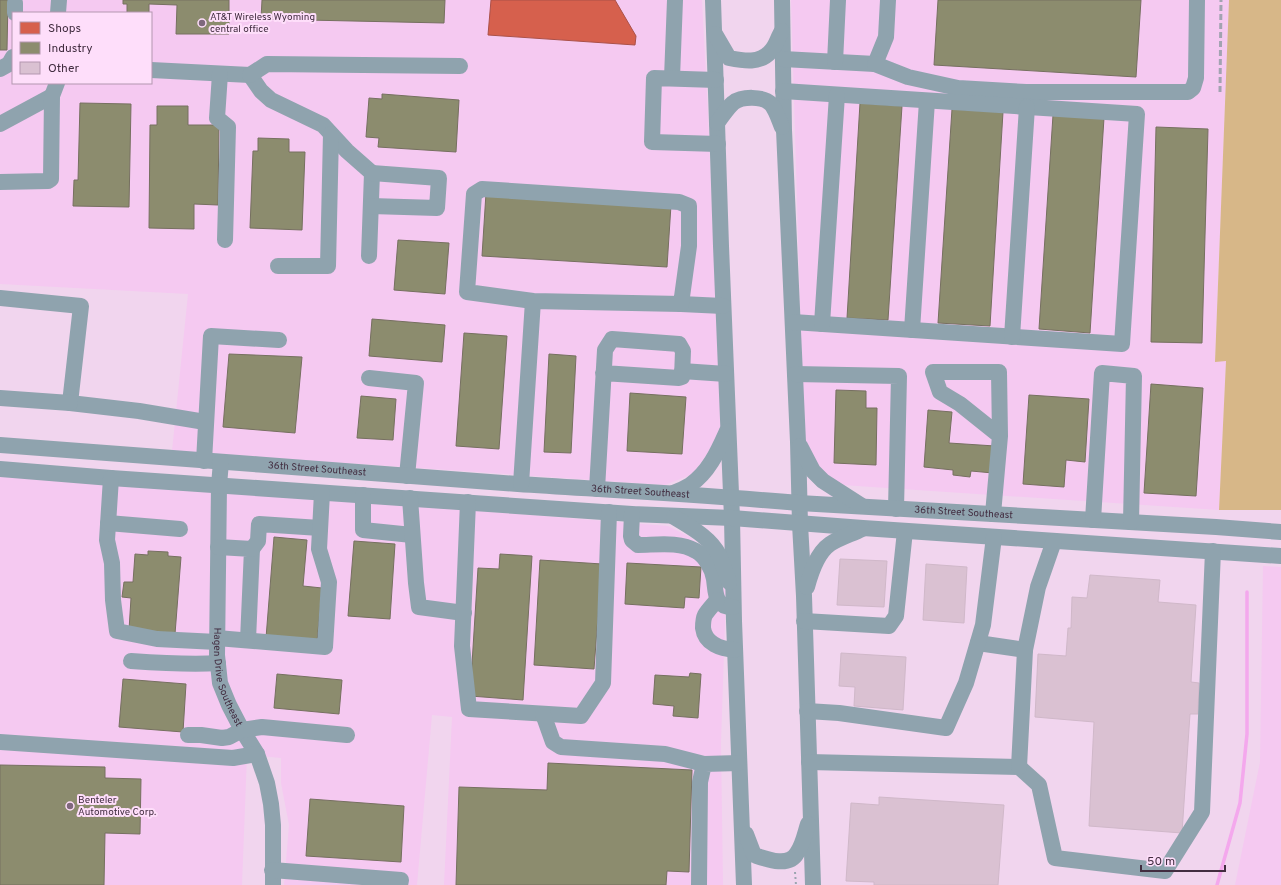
<svg xmlns="http://www.w3.org/2000/svg" width="1281" height="885" viewBox="0 0 1281 885" font-family="Overpass,sans-serif">
<style>
.built{fill:#f5c9f1;fill-rule:evenodd}
.forest{fill:#d7b788}
.shops{fill:#d6604d;stroke:#aa5149}
.industry{fill:#8c8c6e;stroke:#767060}
.lines{fill:none;stroke-linecap:round;stroke-linejoin:round}
.stream{stroke:#f4a8ed;stroke-width:3.5}
.building{fill:#dac1d2;stroke:#d0b8c9}
.path{stroke:#9ba5b0;stroke-width:2;stroke-dasharray:2 3;stroke-linecap:butt}
.minor{stroke:#8fa3ae;stroke-width:16}
.rail{stroke:#a2a3b1;stroke-width:3;stroke-dasharray:6 3;stroke-linecap:butt}
.poi-dot{fill:#7f687d;stroke:#fedefa;stroke-width:1.5}
.labels{text-anchor:middle;dominant-baseline:central;stroke-width:4;stroke-linejoin:round;paint-order:stroke}
.poi-label{font-size:10px;fill:#422d40;stroke:#fedefa;text-anchor:start}
.street-label{font-size:10px;fill:#422d40;stroke:#fedefa}
</style>
<rect width="100%" height="100%" fill="#f1d5ee"/>
<path class="built" d="M0 0H702L708 113 721 430 714 444 693 474 665 485 172 451 188 294 0 284ZM13 13H151V83H13Z
M791 0H1229L1215 361H1226L1219 510 842 485 822 474 804 438Z
M0 473 668 526 690 537 712 557 726 593 721 743 723 885H444L452 717 432 715 417 885H284L289 825 281 783V758L247 755 242 885H0Z
M1263 566 1281 567V885H1235L1260 762Z"/>
<path class="forest" d="M1229 0H1281V510H1219L1226 361 1215 362Z"/>
<path class="shops" d="M491 0H615L636 36 635 45 488 35Z"/>
<path class="industry" d="M0 0H8L7 50H0Z
M123 0H229V34H176L177 5 149 4V13H127V4H123Z
M262 0H445L444 23 261 19Z
M938 0H1141L1136 77 934 65Z
M382 94 459 100 456 152 378 147 379 138 366 137 369 98 382 99Z
M80 103 131 104 129 207 73 206 74 180H78Z
M860 103 902 106 888 320 847 318Z
M157 106H188V125H219L218 205 194 204V229L149 228 150 125H157Z
M952 109 1003 112 990 326 938 323Z
M1053 115 1104 118 1090 333 1039 329Z
M1156 127 1208 129 1202 343 1151 342Z
M258 138 289 139V152H305L302 230 250 228 253 151H258Z
M486 193 671 205 667 267 482 256Z
M398 240 449 243 445 294 394 290Z
M372 319 445 325 442 362 369 356Z
M464 333 507 336 499 449 456 446Z
M229 354 302 357 295 433 223 427Z
M549 354 576 356 571 453 544 452Z
M1151 384 1203 388 1196 496 1144 493Z
M836 390 866 391V408H877L876 465 834 463Z
M630 393 686 397 682 454 627 451Z
M1029 395 1089 399 1085 462 1066 460 1064 487 1023 484Z
M361 396 396 399 393 440 357 438Z
M928 410 952 412 949 443 995 446 993 473 971 471 970 477 953 475V470L924 467Z
M274 537 307 540 303 586 322 588 317 642 266 638Z
M354 541 395 544 390 619 348 616Z
M148 551 168 552V556L181 557 175 634 129 630 131 598 122 597 124 582H133L135 554 148 555Z
M500 554 532 556 523 700 470 696 478 568 499 569Z
M540 560 602 564 594 669 534 665Z
M627 563 701 567 699 598 685 597 684 608 625 604Z
M690 673 701 674 698 718 673 716 674 706 653 704 655 675 689 677Z
M277 674 342 680 339 714 274 708Z
M123 679 186 684 183 732 119 727Z
M548 763 692 770 689 872 667 871 666 885H456L459 787 547 790Z
M0 765 105 767V778L141 779 140 834 105 833 104 885H0Z
M310 799 404 806 401 862 306 856Z"/>
<g class="lines">
<path class="stream" d="M1217 885 1240 803 1247 734V592"/>
</g>
<path class="building" d="M840 559 887 561 884 607 837 605Z
M926 564 967 567 964 623 923 620Z
M1090 575 1160 580 1158 602 1196 605 1191 682 1199 683 1198 714H1190L1182 833 1089 826 1094 722 1035 717 1038 654 1066 656 1068 628H1071L1072 597 1087 598Z
M841 653 906 657 903 710 854 706 855 687 839 686Z
M879 797 1004 805 998 885H874V882L846 881 851 803 879 805Z"/>
<g class="lines">
<path class="path" d="M795 872 796 885"/>
<g class="minor">
<path d="M713 0 721 246 732 518 734 621 744 885"/>
<path d="M782 0 784 130 798 442 800 524 804 596 813 885"/>
<path d="M15 13V3"/>
<path d="M58 13 59 0"/>
<path d="M715 34 729 58C744 61 760 64 771 51 776 46 778 37 782 31"/>
<path d="M783 59 875 64 886 37 888 0"/>
<path d="M835 62 838 0"/>
<path d="M875 64 908 77 958 88 1026 92H1188L1193 88 1196 78 1197 0"/>
<path d="M0 69 9 64 13 57"/>
<path d="M151 70 250 75"/>
<path d="M220 74 217 118 228 127 225 240"/>
<path d="M250 75 261 91 271 100 323 125 347 151 372 173 369 256"/>
<path d="M250 75 267 64 460 66"/>
<path d="M672 78 675 0"/>
<path d="M716 80 654 78 652 142 718 144"/>
<path d="M783 91 1137 114 1122 344 793 322"/>
<path d="M717 123C722 117 727 108 733 103 742 96 763 96 771 104 776 110 779 120 782 127"/>
<path d="M0 124 52 96"/>
<path d="M0 182 48 181 51 179 52 96 57 83"/>
<path d="M371 206 437 208 439 178 372 173"/>
<path d="M278 266H328L331 134"/>
<path d="M0 298 81 306 70 403 139 411 205 422"/>
<path d="M681 304 723 306"/>
<path d="M822 324 837 95"/>
<path d="M912 330 927 101"/>
<path d="M1012 337 1027 107"/>
<path d="M682 371 726 374"/>
<path d="M795 374 899 376 896 509"/>
<path d="M369 378 416 383 407 476"/>
<path d="M0 398 70 403"/>
<path id="s1" d="M0 445C173 458 345 471 518 484 612 490 706 495 799 503L1216 527 1281 532"/>
<path d="M800 446 813 471 823 481 862 506"/>
<path d="M204 461 211 336 279 340"/>
<path id="s2" d="M221 462 219 485 217 655 220 683 229 705 242 730 257 754 267 783 271 804 273 825V885"/>
<path d="M0 469 111 478 632 514 732 518 863 528 1281 556"/>
<path d="M111 478 107 540 112 563 113 600 117 631 157 639 217 642"/>
<path d="M521 484 533 301 467 292 474 194 482 189 679 202 689 206V246L681 304 533 301"/>
<path d="M597 489 605 350 612 339 679 344 683 351 682 377 679 378 603 373"/>
<path d="M673 493C679 491 685 488 690 485 709 472 718 451 727 431"/>
<path d="M363 495V530L412 535"/>
<path d="M410 498 416 583 419 607 464 613"/>
<path d="M468 502 462 646 469 709 581 716 603 683 609 512"/>
<path d="M632 514 631 536 632 540 638 545C656 545 679 541 696 551 705 556 712 568 714 579 716 593 714 607 733 607"/>
<path d="M993 514 1000 436 999 372H933L940 392 960 404 1000 436"/>
<path d="M674 517C690 527 710 537 719 555 723 564 726 573 729 582"/>
<path d="M1093 520 1102 373 1134 376 1131 522"/>
<path d="M108 523 180 529"/>
<path d="M218 547 252 549 248 640"/>
<path d="M252 549 258 541 259 524 320 528"/>
<path d="M807 587C811 572 817 553 830 544 839 538 852 534 862 529"/>
<path d="M717 600C713 605 708 610 705 615 703 619 703 624 703 628 705 644 721 649 735 650"/>
<path d="M804 621 889 626 896 616 905 531"/>
<path d="M217 638 325 647 329 582 319 549 322 493"/>
<path d="M978 643 1025 650"/>
<path d="M131 661C160 663 189 665 218 663"/>
<path d="M807 711 839 713 946 728 966 683 983 625 994 537"/>
<path d="M543 714 553 742 561 747 665 754 704 764"/>
<path d="M188 735H201L222 738 229 737 242 730 262 727 347 735"/>
<path d="M0 742 233 758 257 754"/>
<path d="M809 762 1019 767 1039 785 1055 858 1165 871 1202 812 1213 551"/>
<path d="M1019 767 1025 650 1038 587 1054 541"/>
<path d="M746 834 754 855C766 859 789 868 797 853 803 845 805 833 808 824"/>
<path d="M272 870 401 880 400 885"/>
<path d="M699 885 700 782 704 764 739 763"/>
</g>
<path class="rail" d="M1220 92 1221 0"/>
</g>
<g class="poi-dot">
<circle cx="202" cy="23" r="4"/>
<circle cx="70" cy="806" r="4"/>
</g>
<g class="labels">
<g class="poi-label">
<text x="210" y="17">AT&amp;T Wireless Wyoming<tspan x="210" dy="12">central office</tspan></text>
<text x="78" y="800">Benteler<tspan x="78" dy="12">Automotive Corp.</tspan></text>
</g>
<g class="street-label">
<text stroke="none"><textPath href="#s1" startOffset="318">36th Street Southeast</textPath></text>
<text stroke="none"><textPath href="#s1" startOffset="642">36th Street Southeast</textPath></text>
<text stroke="none"><textPath href="#s1" startOffset="966">36th Street Southeast</textPath></text>
<text stroke="none"><textPath href="#s2" startOffset="217">Hagen Drive Southeast</textPath></text>
</g>
</g>
<rect x="12" y="12" width="140" height="72" fill="#fedefa" stroke="#b397b0"/>
<rect x="20" y="22" width="20" height="12" fill="#d6604d" stroke="#b397b0"/>
<text x="48" y="32" font-size="12" fill="#422d40">Shops</text>
<rect x="20" y="42" width="20" height="12" fill="#8c8c6e" stroke="#b397b0"/>
<text x="48" y="52" font-size="12" fill="#422d40">Industry</text>
<rect x="20" y="62" width="20" height="12" fill="#dac1d2" stroke="#b397b0"/>
<text x="48" y="72" font-size="12" fill="#422d40">Other</text>
<path d="M1141 865v6h84v-6" fill="none" stroke="#422d40" stroke-width="2"/>
<text x="1147" y="865" font-size="12" fill="#422d40" stroke="#fedefa" stroke-width="3" paint-order="stroke">50 m</text>
</svg>
